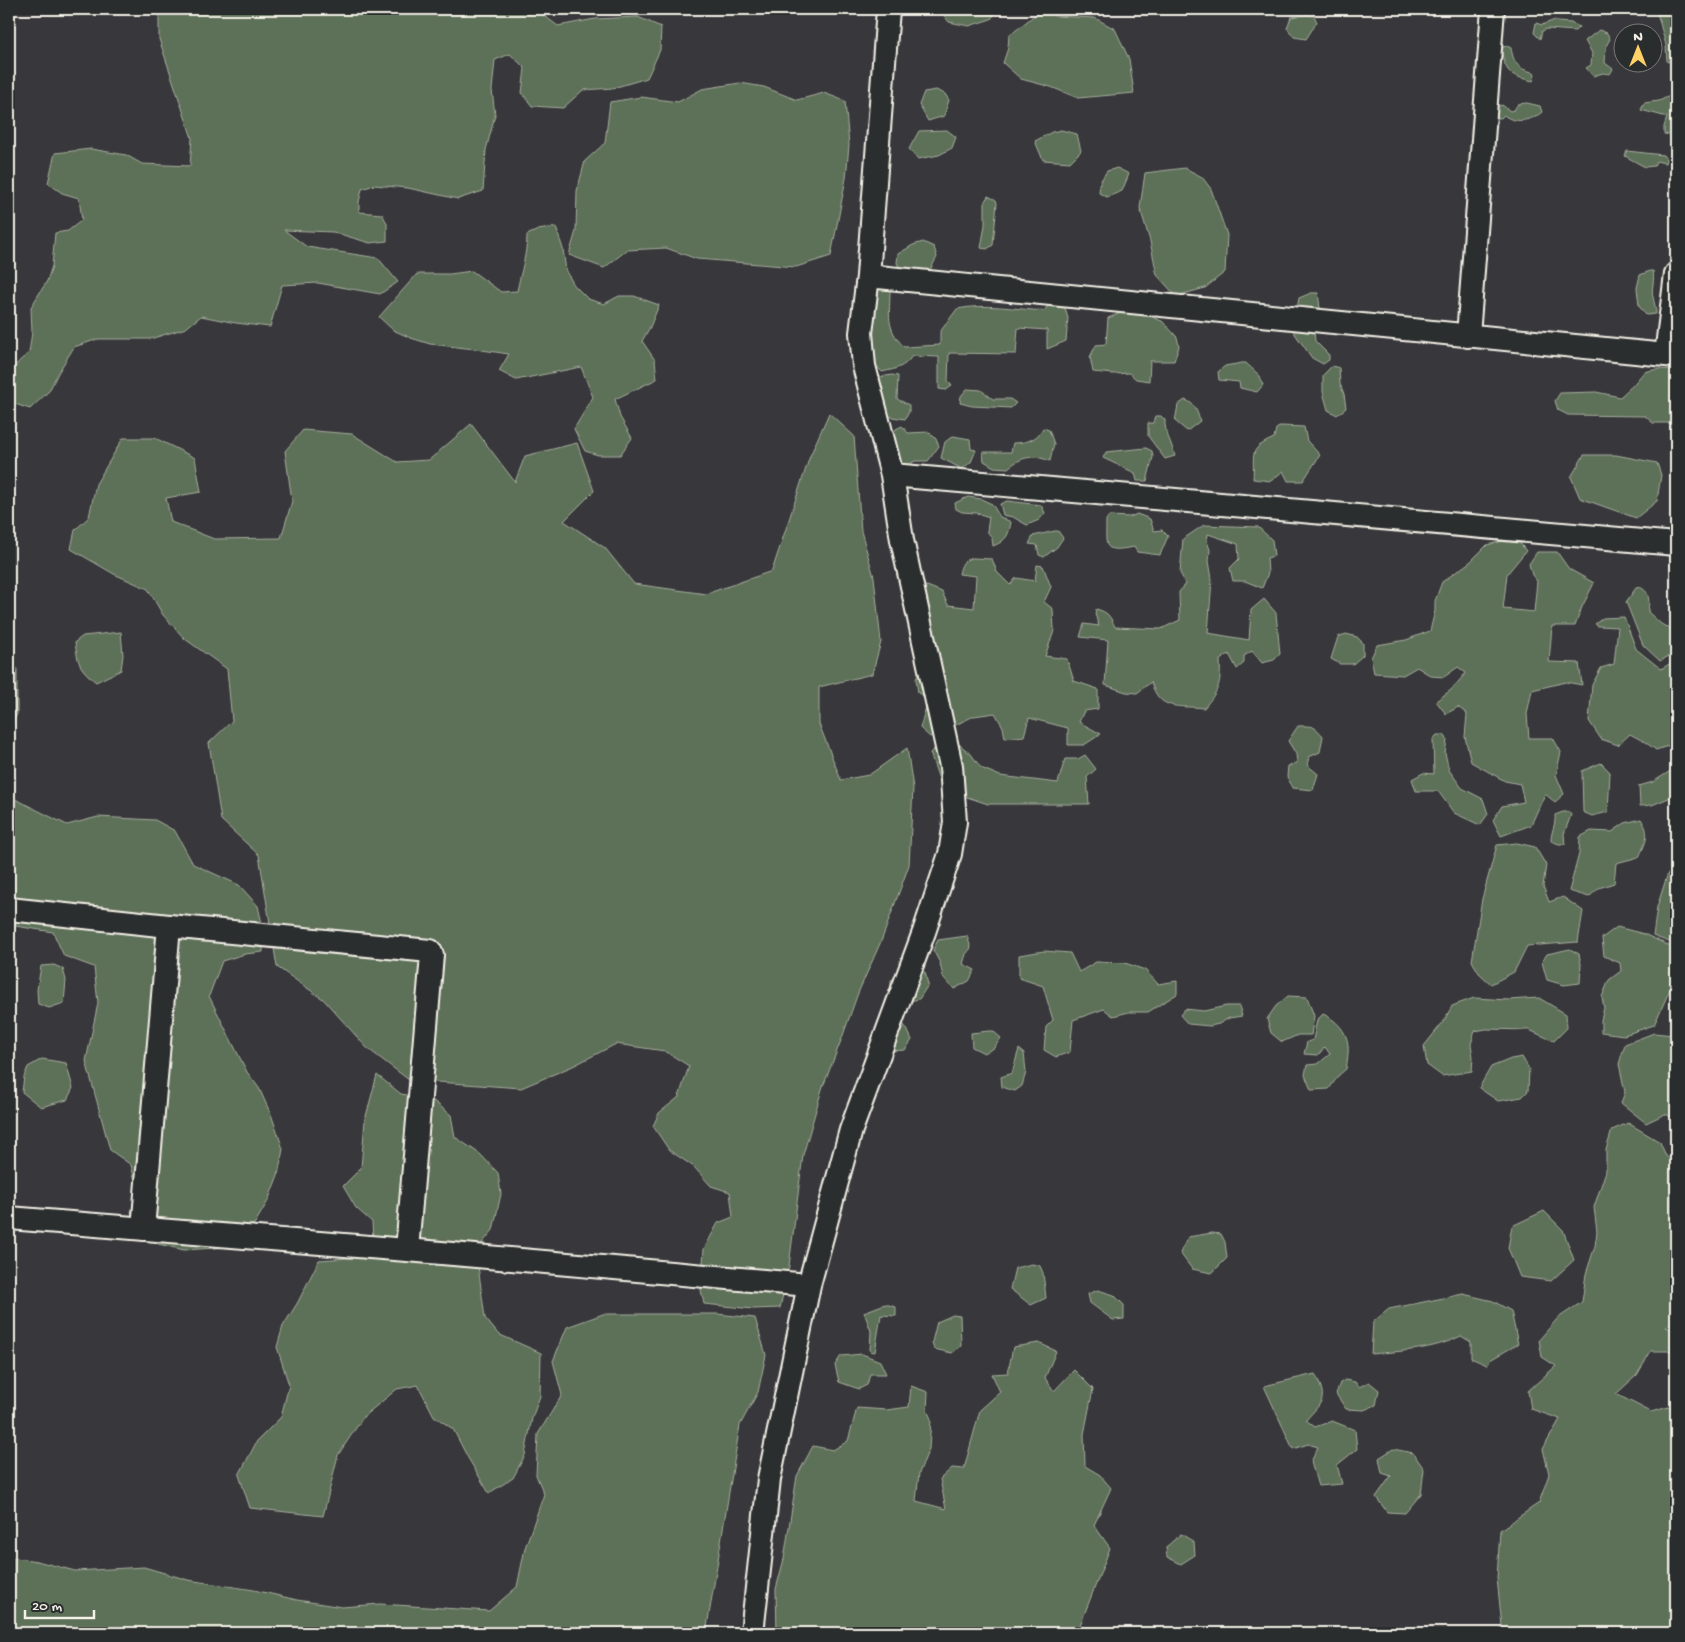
<svg xmlns="http://www.w3.org/2000/svg" width="1685" height="1642" viewBox="0 0 1685 1642" font-family="'Gochi Hand',sans-serif">
<style>
.green{fill:#5d6f59;stroke:#a8b0a0}
.lines{fill:none;stroke-linecap:round;stroke-linejoin:round}
.minor-casing{stroke:#f4f1e8;stroke-width:26}
.minor{stroke:#2a2d2e;stroke-width:22}
</style>
<rect width="100%" height="100%" fill="#38373b"/>
<filter id="ink" filterUnits="userSpaceOnUse"><feTurbulence type="fractalNoise" baseFrequency=".02" numOctaves="2"/><feDisplacementMap in="SourceGraphic" scale="10" xChannelSelector="R" yChannelSelector="G"/><feConvolveMatrix kernelMatrix="1 2 1 2 8 2 1 2 1" color-interpolation-filters="sRGB"/></filter>
<g filter="url(#ink)">
<path class="green" d="M159 9H535L558 26 595 19 638 17 661 27 660 50 647 78 613 88 583 90 563 108 532 106 522 93 525 68 510 54 495 60 492 90 495 115 486 150 483 191 458 199 408 188 374 185 362 189 359 202V212L382 214 387 223V241L370 243 333 232 284 230 307 247 378 258 398 282 380 294 318 283 282 285 270 327 236 323 201 316 186 328 150 339H98L74 347 58 373 49 391 30 409 9 402C9 375 7 370 29 353L32 332 31 307 47 281 52 266 55 233 68 231 82 220 79 198 62 193 48 183 55 153 91 149 126 155 142 164 190 166 192 138 159 39Z
M939 9H998L991 19 969 26 949 22Z
M1046 9 1055 16 1095 18 1115 29 1129 59 1134 93 1078 98 1051 87 1021 79 1003 63 1008 48 1009 35C1021 28 1035 12 1046 9Z
M1656 9H1676L1675 60 1667 62 1666 45Z
M1306 15 1314 16 1317 22 1306 39 1294 37 1287 28 1291 17Z
M1555 20 1558 22 1571 23 1579 27 1575 31 1547 29 1542 31 1540 39 1534 33 1536 23 1542 25Z
M1599 30 1607 33 1610 39 1606 46 1605 63 1613 69 1610 74 1603 73 1593 76 1586 68 1591 65 1592 53 1585 41Z
M1507 46 1511 48C1512 54 1514 63 1520 67 1524 71 1530 70 1535 74L1533 81C1507 75 1507 73 1500 48Z
M740 83 764 87 797 100 824 93 845 101 849 145 846 178 831 256 796 267 697 259 666 248 627 250 604 268 569 255 576 231 577 191 585 161 605 143 610 102 641 97 678 102 702 89Z
M936 90 945 94 949 100 944 116 928 121 919 105 924 92Z
M1676 93V136L1664 134V127L1667 117 1641 110 1644 103 1659 101Z
M1527 103 1540 106 1542 112C1532 121 1514 124 1504 115L1501 118 1492 117 1491 109 1502 105 1510 111 1514 110 1518 104Z
M947 130 956 137 952 148 939 155 918 159 909 149 919 131Z
M1061 130 1077 134 1081 151 1070 162 1043 160 1035 141 1052 132Z
M1627 151 1663 155 1666 159 1665 163 1656 161 1654 166 1645 167 1625 156Z
M1117 168 1129 174 1122 191 1107 197 1099 193 1100 182 1107 171Z
M1185 168 1202 177 1211 189 1227 235 1225 272 1205 288 1176 296 1157 275 1150 241 1140 208 1145 173Z
M988 196 996 200 997 203 993 245 987 249 981 248 985 225V201Z
M556 227 563 249 566 271 574 285 588 299 604 304 619 296H634L659 305 650 327 642 341 655 360 657 379 615 399 620 417 632 438 620 455H598L585 451 574 429 593 397 581 367 516 380 499 371 509 354 475 349 430 344 411 338 393 330 379 317 417 274H450L472 271 501 292 517 291C521 271 527 254 527 235L538 230Z
M923 242 934 247 937 257 930 270 915 274 902 273 897 263 898 254 913 245Z
M1650 271H1653C1655 280 1651 288 1653 297 1654 303 1656 307 1656 314L1646 315 1639 306 1637 288 1640 275Z
M873 285 890 289C890 316 885 327 904 347L940 345V332L957 309C986 303 1015 309 1044 311L1051 302H1063L1068 318 1066 341 1047 349V330L1018 328 1016 354 949 353 948 381 952 386 946 390 939 389V357L912 356C904 368 895 369 882 372L871 360 869 330 875 320 866 301Z
M1311 293H1318L1320 308 1313 320 1315 341 1329 355V360L1323 364 1312 358 1293 331 1299 298Z
M1144 307 1154 318 1162 321 1177 337 1179 346 1174 361H1150L1149 381 1136 379 1129 373 1114 374 1093 372 1090 357 1096 345 1106 344 1108 318 1131 309Z
M1242 363H1246L1260 376 1263 385 1257 392 1240 388 1239 382 1219 380 1218 372 1225 366Z
M1332 366 1339 368 1340 384 1344 394 1346 408 1337 415 1328 410 1323 392V375Z
M1658 369 1676 370V423H1653L1645 416 1568 415 1558 410 1555 401 1560 393 1596 392 1620 397 1633 385 1644 372Z
M892 375 898 376 897 399 909 405V412L905 419 886 416 879 386 880 377Z
M967 389 981 390 993 399H1010L1016 403 1011 408 972 406 960 403 961 396Z
M1185 400C1195 403 1197 411 1200 421L1187 431 1175 421 1178 405Z
M829 413 854 436 861 531 874 577 881 642 872 674 819 687V724L841 780 869 775 907 748 913 788 909 865 882 939 858 993 842 1038 822 1089 803 1155 789 1266 780 1308 753 1309 704 1304 701 1290 704 1249 718 1223 733 1217 730 1192 711 1186 694 1167 669 1150 653 1126 659 1113 679 1097 689 1066 665 1051 616 1044 573 1066 521 1088 409 1080 367 1048 323 999 277 967 259 855 221 820 209 743 232 721 227 669 185 639 163 615 148 589 114 574 71 549 75 530 89 517 96 484 123 438H155L195 458 201 492 166 498 171 522 214 539 281 538 292 501 285 451 303 430 352 434 397 462 429 460 471 424 515 482 525 456 577 443 594 491 564 521 605 548 634 584 706 594 772 571 810 456Z
M1155 416H1161L1165 420C1164 432 1172 443 1175 456L1165 459 1148 436V423H1153Z
M902 426 908 433 929 432 936 439 939 446 928 461H915L902 469 886 442 896 429Z
M1281 426 1304 427 1307 441 1320 455 1303 481H1288L1283 471 1271 481 1253 479C1255 453 1247 450 1274 438L1276 429Z
M1043 428 1049 430 1054 444 1050 461C1033 454 1021 457 1008 468L994 467 984 461 983 452H1011L1013 443C1026 443 1037 440 1043 428Z
M953 436 970 439 971 449 976 450 971 462 962 469 941 458 945 442Z
M1146 448 1152 451 1153 457 1147 481H1137L1135 473 1103 458 1106 452Z
M1584 455H1616L1657 463 1661 475 1657 501 1636 518 1580 498 1571 477Z
M968 497 981 499 992 504 1000 517 1011 522C1009 535 1006 541 993 546L992 538 987 531 989 517 977 513 962 512 956 509 955 503Z
M1007 501 1041 505 1045 513 1039 520 1027 525 1013 517 1003 515 1000 504Z
M1137 514 1150 519 1154 531 1162 530 1168 536 1160 555 1137 552 1134 547C1102 553 1106 548 1106 520L1109 516 1130 517Z
M1204 525 1258 527 1272 540 1274 556 1267 558 1268 573 1262 588 1245 581H1233L1230 568 1239 559 1238 544 1208 534 1207 541 1210 550 1209 561 1212 579 1208 633 1249 640 1251 610 1264 599 1276 613 1280 654 1274 660 1262 663 1252 651 1244 656V663L1237 669 1229 654 1220 660C1221 683 1220 689 1204 708 1178 705 1160 712 1151 682L1137 693 1126 692 1105 685 1108 640 1080 637 1084 624 1099 626 1095 614 1096 609C1108 612 1110 616 1115 627L1161 629 1180 620 1179 592 1186 584 1180 573 1183 539Z
M1055 531H1058L1063 538 1057 547 1044 557 1039 555 1037 545 1029 544 1033 536Z
M1507 540 1519 542 1526 551 1507 574 1503 609 1534 612 1537 581 1532 575 1529 564 1537 552H1557L1569 569 1594 583 1582 607 1575 626H1552L1549 662 1579 663 1582 685 1566 682 1532 690 1527 714 1529 738H1553L1561 752 1556 775 1564 794 1555 802 1545 794 1531 825 1501 836 1493 820 1502 806 1524 802 1520 784 1505 781 1471 762 1465 737 1467 714 1458 707 1446 714 1436 701 1451 690 1466 673 1458 667 1444 677 1431 676 1417 667 1403 675 1374 673 1371 658 1377 645 1406 640 1430 631 1435 611V601L1442 582 1470 562 1487 545Z
M973 558 992 559 997 572 1010 585 1016 578 1035 581 1037 565 1043 566 1051 587 1044 602 1053 609 1054 631 1045 656 1067 659 1074 681 1098 689V709L1084 711 1079 722 1101 734 1084 745H1068V728L1029 718 1024 736 1005 738 1003 727 995 713 974 716 930 737 920 728 926 707V697L918 693 916 679 923 663 913 589 927 586 942 592 948 605 974 608 976 576 959 574C961 565 963 559 973 558Z
M1639 587C1651 591 1649 602 1648 612L1661 624 1676 632V652L1660 661 1643 645 1626 602 1636 588Z
M1624 617 1636 649 1661 669 1676 660V746H1668L1656 750 1645 742 1630 734 1618 745 1601 739 1589 721 1592 685 1601 668 1614 664 1618 627 1598 626 1595 624 1603 618Z
M121 632 123 655 121 670 96 682C79 668 78 664 75 642L83 636Z
M1346 634 1357 637 1363 643V655L1353 664H1340L1331 659 1338 637Z
M9 656 17 669V714L9 731Z
M1298 726C1312 726 1314 725 1323 736L1320 752 1309 757 1307 765 1318 774 1313 790 1293 788 1287 777 1288 766 1297 763 1296 754 1288 741Z
M1437 735H1445L1447 740 1445 753 1449 770 1462 788 1483 799 1488 814 1480 825 1454 813 1438 791H1416L1412 779 1423 773 1434 774 1433 739Z
M955 741 971 754 981 768 1000 776 1058 783 1065 759H1078L1085 755 1096 769 1087 777 1089 804H988L961 795 940 782 930 753 938 745Z
M1601 763 1610 772 1608 812 1592 816 1583 812 1582 771Z
M1672 770 1676 773V795L1652 805 1640 806 1639 786 1653 782Z
M9 796 67 825 98 817 155 820 175 831 193 864 239 885 258 906 263 928V952L245 954 222 961 209 996 247 1072 259 1088 272 1117 283 1149 278 1175 268 1201 255 1223 230 1247 184 1250 158 1244 139 1233 131 1212 139 1196 131 1165 110 1150 86 1061 98 1003 94 967 64 956 53 932 9 925Z
M1563 812H1569L1571 815 1564 834 1565 844H1559L1551 841C1551 831 1556 825 1555 815Z
M1641 819C1651 834 1646 842 1639 857L1616 863 1614 883 1599 888 1589 897 1569 891 1579 854 1580 837 1591 831 1612 832 1625 823Z
M1517 843 1535 847 1546 865 1543 886 1549 902 1563 897 1583 911 1578 942 1527 946 1514 972 1491 984 1479 973 1472 961 1482 899 1497 845Z
M1676 870V943L1675 944 1653 936 1657 907 1668 873Z
M1617 927 1644 934 1676 949V976L1654 1025 1624 1035 1601 1032V1020L1604 1008 1602 997 1609 980 1621 971 1620 963 1604 956 1602 938Z
M967 936 971 948 966 954 963 964 975 970 969 981 954 989 943 977 940 963 933 950 938 940Z
M1570 949 1579 954 1581 964 1580 983 1564 985 1547 980 1542 962 1547 954Z
M1044 951 1070 953 1079 972 1096 962 1125 963 1145 970 1158 984 1177 981V994L1148 1012H1129L1113 1016 1104 1009 1073 1020 1070 1052 1056 1057 1044 1050 1046 1027 1053 1020 1043 986 1019 978V955Z
M54 965 63 969 66 980 64 1003 49 1008 38 1004 37 990 41 966Z
M925 972 928 985 919 999 905 1002 891 992V980L910 973Z
M1288 996 1307 997 1314 1016 1311 1035H1298L1282 1042 1271 1033 1267 1019 1276 1006Z
M1474 998 1509 1000 1539 998 1566 1014 1567 1028 1554 1041 1529 1030 1486 1029 1475 1031 1471 1044 1473 1057 1472 1071 1442 1076 1427 1065 1424 1046 1444 1021 1452 1006Z
M1226 1006H1239L1242 1016 1229 1018 1219 1024 1210 1026 1188 1024 1180 1015 1185 1009 1204 1011Z
M1323 1014C1335 1019 1347 1031 1348 1045 1349 1052 1347 1062 1346 1069L1339 1075 1329 1089 1311 1090 1305 1075 1307 1065 1318 1064 1330 1054 1325 1047 1318 1055 1304 1054 1307 1042 1313 1040 1317 1020Z
M901 1021 907 1029 912 1040 905 1050 890 1051Z
M989 1031H993L1001 1038 994 1048 984 1053 972 1047 971 1033Z
M1654 1033 1673 1035 1676 1038V1119L1665 1114 1646 1123 1621 1103 1625 1092 1619 1064 1625 1044Z
M1019 1049 1024 1053 1026 1072 1022 1086 1015 1091 1002 1087 1001 1077 1012 1073Z
M1522 1057 1529 1069 1528 1091 1522 1097 1498 1101 1479 1088 1491 1067 1511 1059Z
M42 1059 66 1063 73 1088 67 1100 41 1107 22 1092 24 1077 28 1067Z
M377 1075 401 1094 431 1099 451 1115 455 1137 480 1154 498 1173 501 1194 493 1230 476 1251 485 1318 498 1334 541 1353 540 1396 532 1418 525 1455 513 1478 489 1493 468 1458 453 1429 434 1416 418 1385 397 1389 364 1416 338 1455 323 1516 250 1508 239 1475 257 1441 281 1417 289 1385 277 1347 283 1326 298 1302 319 1260 362 1257 373 1240 372 1222 356 1208 343 1186 361 1168 365 1120Z
M1628 1123 1660 1142 1666 1156 1676 1164V1319L1666 1327 1676 1331V1351H1651L1637 1375 1616 1394 1651 1412 1676 1405V1633H1500L1502 1626 1497 1578 1500 1530 1539 1503 1549 1474 1543 1449 1560 1419 1531 1409 1528 1391 1556 1366 1542 1357 1539 1340 1558 1318 1582 1302 1586 1274 1595 1246 1597 1232 1594 1207 1606 1171V1150L1612 1130Z
M1544 1211 1563 1230 1574 1260 1551 1281 1520 1277 1508 1248 1512 1226Z
M1212 1233 1221 1234 1225 1242 1227 1258 1212 1273 1192 1269 1180 1253 1188 1237Z
M1032 1264 1040 1266 1043 1273 1046 1298 1031 1305 1010 1289 1015 1268Z
M1098 1290 1114 1295 1124 1305V1319L1113 1320 1090 1303 1088 1294Z
M1463 1294 1493 1301 1511 1311 1518 1344 1490 1360 1487 1365 1471 1358V1342L1461 1336C1433 1350 1402 1351 1371 1354L1373 1322 1389 1309Z
M885 1304 896 1307V1316L881 1315 875 1352 870 1351 871 1331 864 1312Z
M603 1314H717L755 1318 766 1355 758 1392 740 1425 706 1633H9V1557L37 1561 75 1571 144 1567 188 1580 254 1590 297 1600 342 1607 380 1604 489 1611 517 1587 525 1548 544 1494 536 1475 538 1434 562 1395 553 1361 567 1327Z
M953 1315 960 1316 961 1346 952 1353 934 1349 932 1342 937 1322Z
M1039 1343 1056 1351 1045 1378 1054 1391 1074 1370 1093 1389 1084 1434 1085 1466 1100 1475 1111 1488 1094 1525 1110 1548 1077 1633H777L776 1589 784 1559 797 1476 813 1446 833 1450 848 1441 857 1408 887 1410 909 1407 911 1386 928 1392 927 1410 931 1419 929 1449 919 1473 916 1501 946 1509 940 1479 952 1468 964 1469 980 1410 1000 1392 992 1374 1008 1373 1013 1347Z
M862 1354 880 1361 886 1374H870L867 1385 859 1389 839 1382 835 1365 841 1356Z
M1315 1374C1328 1399 1323 1401 1306 1420L1315 1427 1332 1421 1355 1430 1357 1449 1337 1465 1342 1484 1318 1486 1311 1462 1318 1447 1308 1444 1293 1449 1264 1386Z
M1345 1380 1355 1382 1359 1387 1369 1382 1379 1390 1376 1405 1364 1410 1346 1409 1336 1394 1340 1383Z
M1393 1449 1413 1453 1424 1469 1421 1494 1405 1513 1387 1512 1376 1497 1391 1476 1382 1473 1379 1458Z
M1181 1534 1194 1542 1195 1555 1181 1564 1167 1557 1166 1547Z"/>
<g class="lines">
<defs>
<path id="minor" d="M868 276 1676 356
M1468 336 1493 9
M1666 355 1676 274
M892 475 1676 544
M9 909 169 926 430 951 432 955 407 1250
M9 1218 407 1250 809 1285
M143 1229 169 926
M752 1633 769 1479 809 1285 851 1130 924 932 950 854 955 822 951 766 902 540 892 475 864 366 861 333 868 276 888 9"/>
</defs>
<use href="#minor" class="minor-casing"/>
<use href="#minor" class="minor"/>
</g>
</g>
<rect width="1685" height="1642" fill="none" stroke="#2a2d2e" stroke-width="30"/>
<rect x="15" y="15" width="1655" height="1612" fill="none" stroke="#f4f1e8" stroke-width="2" filter="url(#ink)"/>
<g transform="translate(1638 48)"><circle r="24" fill="#2a2d2e" stroke="#7b7b78"/>
<path d="M0-4L9 19L0 12L-9 19Z" fill="#ffd166"/>
<text y="-8" font-size="14" font-weight="bold" text-anchor="middle" fill="#f4f1e8">N</text>
</g>
<path d="M25 1610v8h69v-8" fill="none" stroke="#f4f1e8" stroke-width="2.5"/>
<text x="32" y="1610" font-size="15" fill="#f4f1e8" stroke="#2a2d2e" stroke-width="4" paint-order="stroke">20 m</text>
</svg>
